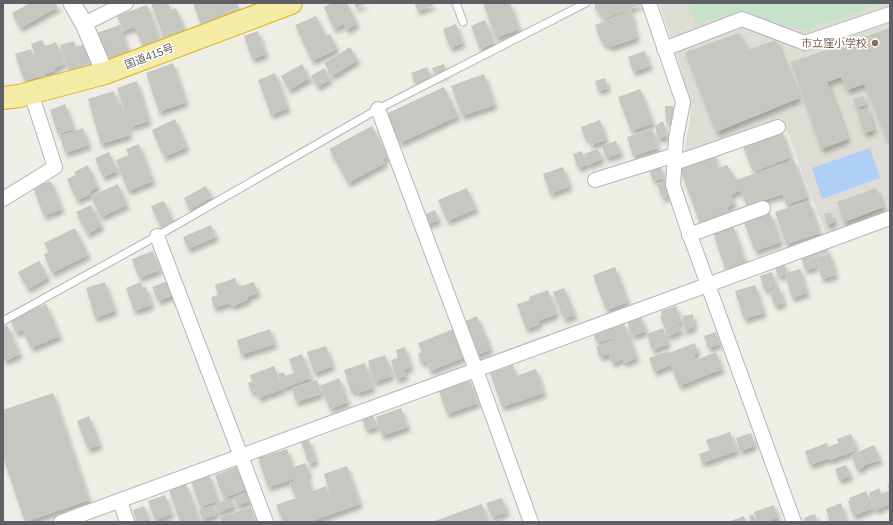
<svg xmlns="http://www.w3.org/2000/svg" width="893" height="525" viewBox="0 0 893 525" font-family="Arial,'Noto Sans JP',sans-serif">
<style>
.education{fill:#deddd5}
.green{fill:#c6e3c9}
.water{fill:#afcff6}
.building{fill:#c7c7c1;filter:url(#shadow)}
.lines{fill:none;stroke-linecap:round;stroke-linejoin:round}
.service-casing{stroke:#b3b5b9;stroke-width:9}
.minor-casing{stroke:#b3b5b9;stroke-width:16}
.tertiary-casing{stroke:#b3b5b9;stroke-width:19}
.trunk-casing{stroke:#dbb319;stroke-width:24}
.service{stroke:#fff;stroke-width:7}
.minor{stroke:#fff;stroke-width:14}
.tertiary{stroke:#fff;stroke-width:17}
.trunk{stroke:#f4eca6;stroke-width:22}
.education-dot{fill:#8d6e63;stroke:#fff;stroke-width:1.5}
.labels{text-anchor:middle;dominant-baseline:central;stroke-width:3;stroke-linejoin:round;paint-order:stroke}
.education-label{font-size:11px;fill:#785e54;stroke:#fff;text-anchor:end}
.street-label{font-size:11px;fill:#5e6065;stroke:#fff}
</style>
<defs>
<filter id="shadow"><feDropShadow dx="2.5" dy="4.5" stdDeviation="2" flood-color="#0004"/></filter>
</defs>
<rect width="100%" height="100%" fill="#eeede6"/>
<path class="education" d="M659 3H890V210L826 234 782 118 684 154 691 112 678 60Z"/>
<path class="green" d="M688 3H884L803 31 742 12 695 25Z"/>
<path class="water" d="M870 148 880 178 822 199 812 168Z"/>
<path class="building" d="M30 3H55L58 7 20 28 12 13Z
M151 3H168L171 10 176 8 186 34 165 42Z
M193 3H237L243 16 204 32Z
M332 3H347L357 24 346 30 344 24 334 29 324 7Z
M354 3H367L356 8Z
M414 3H432L433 5 418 11Z
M483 3H510L519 29 496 38Z
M595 3H642V4L604 19 595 9Z
M147 5 161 43 144 50 135 27 123 31 117 16Z
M631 10 637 38 610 47 601 41 595 25Z
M316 16 326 36 330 34 337 49 312 61 295 25Z
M485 20 494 43 480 49 471 26Z
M456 24 463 43 450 48 443 29Z
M120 25 130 56 108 64 97 33Z
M890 28V59H889L890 63V138L887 139 864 84 847 90 841 77 827 82 848 139 821 149 791 62Z
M258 31 266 54 252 59 244 36Z
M739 33 747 50 776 40 799 98 716 132 685 52Z
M42 40 45 46 56 42 64 64 54 68 55 70 42 75 31 44Z
M74 41 76 47 88 43 97 69 84 73 82 67 69 71 60 45Z
M350 47 358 60 332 76 324 63Z
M31 49 40 76 24 81 15 54Z
M645 51 650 66 633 72 628 57Z
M173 63 186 102 159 112 146 73Z
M302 64 310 78 289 90 281 76Z
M444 64 447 73 436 77 432 68Z
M427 67 431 77 415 83 411 73Z
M324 68 330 79 318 87 311 76Z
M275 73 288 108 271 115 258 80Z
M484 74 495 105 462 116 451 86Z
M605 78 608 88 598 91 595 81Z
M137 81 149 121 130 127 117 88Z
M444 87 458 116 400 143 386 114Z
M640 89 653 123 631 131 618 97Z
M114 91 118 104 121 103 130 135 101 144 88 99Z
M863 96 866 105 856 108 853 99Z
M65 104 74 129 58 134 50 110Z
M665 106H673L674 122H666Z
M868 108 874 130 864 133 857 110Z
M175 119 187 147 164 157 152 130Z
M600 120 606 140 591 145 588 138 585 139 581 127Z
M663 121 667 136 658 139 655 126Z
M372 126 388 156 383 159 385 163 348 183 329 149Z
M83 128 89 145 65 153 60 136Z
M652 129 658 148 633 156 627 137Z
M782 131 791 157 753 172 742 144Z
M616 141 621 153 606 158 602 146Z
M139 144 153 181 128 191 116 160 129 155 126 149Z
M598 149 602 159 588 165 584 154Z
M582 151 587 165 578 168 573 154Z
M109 152 117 171 103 177 95 158Z
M714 153 718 168 727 165 736 180 794 160 808 197 786 205 783 194 747 206 740 190 731 195 734 203 727 208 729 213 700 224 679 166Z
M88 165 98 187 90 191 91 194 77 200 67 179 76 175 74 172Z
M660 165 664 178 653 181 649 169Z
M563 167 570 186 550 194 543 174Z
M51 181 62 209 44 216 33 187Z
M665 181 670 195 662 198 657 184Z
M118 184 127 205 101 217 91 196Z
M206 186 212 197 190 210 184 198Z
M467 188 476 209 447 221 438 200Z
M876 188 883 207 844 222 837 202Z
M164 201 174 223 161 228 151 206Z
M809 201 820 233 786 244 775 212Z
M91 205 102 226 87 234 76 212Z
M435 210 439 220 426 225 422 216Z
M831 212 834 222 827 225 824 214Z
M770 213 781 242 755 251 744 223Z
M211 225 216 237 188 249 183 237Z
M733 226 745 262 725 269 713 232Z
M75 228 88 255 52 273 44 255 49 252 44 243Z
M827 248 829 252 813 257 816 267 805 270 801 255Z
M153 251 160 270 139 278 132 259Z
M830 254 836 275 822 279 815 258Z
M39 261 48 277 28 289 18 272Z
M784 263 787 273 800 269 807 293 792 298 785 274 778 277 775 266Z
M615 267 628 302 606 310 593 275Z
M772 272 776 286 764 290 760 276Z
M235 278 238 287 254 282 258 293 248 297 247 300 233 306 229 303 214 308 211 297 218 295 215 285Z
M170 280 176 294 158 301 152 287Z
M105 282 115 311 95 318 86 288Z
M141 282 143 288 146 287 152 305 134 311 126 288Z
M755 285 764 313 744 319 735 291Z
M779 287 784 303 775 306 769 290Z
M564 288 575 315 564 319 553 292Z
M548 290 557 314 538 321 540 324 526 329 517 304 530 300 529 297Z
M46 304 60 336 31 348 23 330 16 333 10 319Z
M676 306 681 321 678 322 681 331 668 336 660 316 662 315 661 311Z
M693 314 694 327 684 331 683 316Z
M477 316 491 349 475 356 461 323Z
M641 317 646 331 632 336 627 321Z
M624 323 637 358 624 363 623 359 612 363 609 354 600 357 596 347 625 335 597 343 593 333Z
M7 325 20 354 5 361 3 358V327Z
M456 328 467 356 430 371 426 361 421 363 418 354 422 352 418 343Z
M663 328 668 344 652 350 647 334Z
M270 329 275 344 241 355 237 340Z
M716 332 720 344 708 348 704 336Z
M695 343 698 352 694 354 696 360 716 352 722 369 679 386 671 365 654 372 649 358 668 351 669 353Z
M326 346 333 366 314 373 307 352Z
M405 347 411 367 404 370 406 376 396 379 391 360 398 358 396 350Z
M302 354 311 378 284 388 278 374 284 372 285 376 294 373 289 359Z
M385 355 392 376 374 382 368 361Z
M365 363 373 388 357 393 356 390 351 392 344 370Z
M513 365 516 376 536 369 544 393 502 407 490 373Z
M274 366 283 389 258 398 256 391 251 392 248 383 252 382 250 375Z
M339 378 348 402 330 409 320 386Z
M317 380 321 394 296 402 292 388Z
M470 380 478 403 447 414 439 391Z
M53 393 89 500 25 522 3 457V410Z
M401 408 408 427 382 436 376 417Z
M373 415 377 427 366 430 362 419Z
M89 416 100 445 88 449 77 421Z
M730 432 737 451 702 463 699 454 710 450 706 440Z
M751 433 755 446 740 451 736 438Z
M851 434 857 450 830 460 829 458 810 465 805 451 827 443 828 447 839 443 837 439Z
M309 440 316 461 309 464 301 442Z
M874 445 880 460 864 465V467L857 470 851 455Z
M287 449 293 467 306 463 309 474 307 476 313 491 326 486 334 506 324 474 347 466 360 504 309 522H283L276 505 296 498 289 483 304 476 268 487 258 458Z
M241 465 250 488 223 498 215 475Z
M846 465 851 476 839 480 835 469Z
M209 474 218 501 200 507 191 481Z
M186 484 199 520 192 522H180L169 490Z
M890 484V504L875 510 869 493 879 488 881 494 890 490 887 485Z
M866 491 873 508 853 516 848 501 850 500 849 498Z
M247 492 250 501 237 506 234 497Z
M165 495 172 514 155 520 148 501Z
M231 498 234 506 218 513 215 504Z
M502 498 507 512 492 518 486 503Z
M841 503 847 521 830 522 826 509Z
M482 504 488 522H432Z
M214 505 216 515 202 519 199 510Z
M774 505 778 517 766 522H757L754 512Z
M144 506 149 519 137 522 133 510Z
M251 507 256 522H221L220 517Z
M753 514 756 522H751L749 516Z
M815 514 817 522H805L804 518Z
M744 516 746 522H728Z
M501 518 502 522H492Z"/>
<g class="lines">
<defs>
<path id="service" d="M456 3 463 22
M3 321 157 236 378 109 586 3"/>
<path id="minor" d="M649 3 683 102 676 138 673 185 687 227 794 522
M84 24 126 3
M664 49 742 19 805 43 890 14
M378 109 476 370 531 522
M675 163 778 127
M595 180 675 155
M3 199 55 167 31 93
M689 235 763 208
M157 236 266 522
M120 501 127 522
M61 522 890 218"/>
<path id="tertiary" d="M72 3 84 24 105 73"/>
<path id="trunk" d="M3 98 19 96 105 73 291 3"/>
</defs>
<use href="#service" class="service-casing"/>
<use href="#minor" class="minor-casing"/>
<use href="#tertiary" class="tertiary-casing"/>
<use href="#trunk" class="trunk-casing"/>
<use href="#service" class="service"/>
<use href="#minor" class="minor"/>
<use href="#tertiary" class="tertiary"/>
<use href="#trunk" class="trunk"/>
</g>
<circle class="education-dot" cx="875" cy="43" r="4"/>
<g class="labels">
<g class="education-label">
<text x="867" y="43">市立窪小学校</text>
</g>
<g class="street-label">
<text transform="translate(149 56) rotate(-21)">国道415号</text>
</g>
</g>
<rect width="893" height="525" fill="none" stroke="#5e6065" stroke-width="8"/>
</svg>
